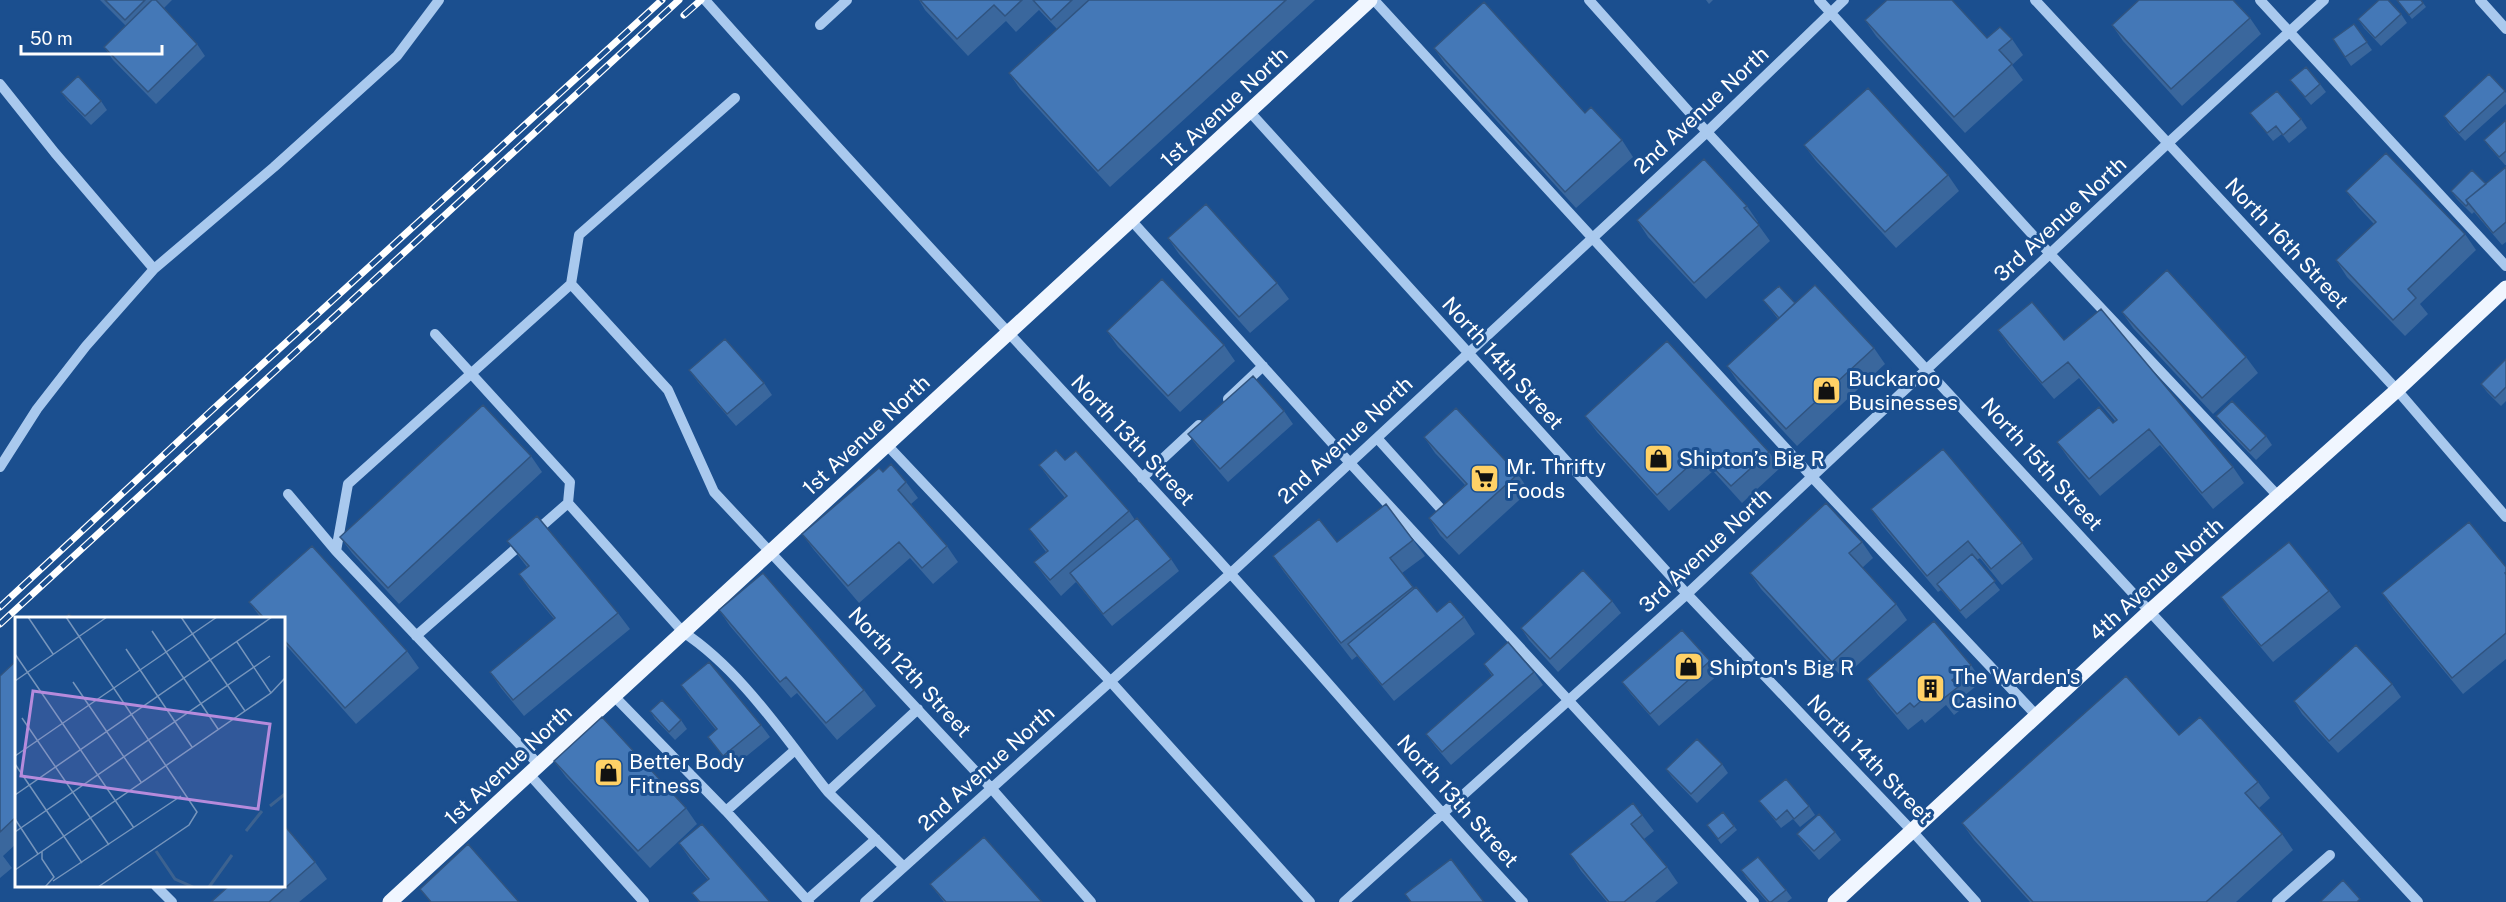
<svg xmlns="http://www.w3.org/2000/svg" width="2506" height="902" viewBox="0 0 2506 902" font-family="'Public Sans',sans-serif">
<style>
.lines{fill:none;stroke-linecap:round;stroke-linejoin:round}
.minor{stroke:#a9c9ee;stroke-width:10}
.major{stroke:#f0f6ff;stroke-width:15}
.rail-casing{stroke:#fff;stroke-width:7}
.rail{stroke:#1b4f8f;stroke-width:4.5;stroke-dasharray:14;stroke-linecap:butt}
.wall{fill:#3a679d}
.building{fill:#4478b7;stroke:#305480;stroke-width:1.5}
.labels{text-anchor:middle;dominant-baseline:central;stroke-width:6;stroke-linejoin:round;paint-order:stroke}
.street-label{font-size:21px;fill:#fff;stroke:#1b4f8f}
.poi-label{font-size:21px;fill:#fff;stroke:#1b4f8f;text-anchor:start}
.inset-river{fill:none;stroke:#3c6290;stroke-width:3}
.inset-road{fill:none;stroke:#7695bc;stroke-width:1.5}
.view{fill:#b68bdc;fill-opacity:0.15;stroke:#b68bdc;stroke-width:3}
.inset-edge{fill:none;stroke:#fff;stroke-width:3}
</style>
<rect width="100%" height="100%" fill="#1b4f8f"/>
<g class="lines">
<path class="minor" d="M705 0C877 194 1056 382 1230 573 1329 682 1423 795 1523 902
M1374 0 1812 477 2037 716
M1589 0 1707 132 2418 902
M1819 0 2051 255 2278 496
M2035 0 2397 390 2506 517
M2260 0 2506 266
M2480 0 2506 29
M820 25 847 0
M0 84 55 153 154 269
M1249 111 1687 594 1913 832 1976 902
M1131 220 1350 463 1754 902
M571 284 668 390 714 492 992 789 1091 902
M435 334 570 482 568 503
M1228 399 1263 366
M1377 438 1441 509
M887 445 1111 682 1310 902
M0 467 37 409 86 346 154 269 274 167 397 56 439 0
M1142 478 1199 425
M288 494 336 551
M416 636 568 503 683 632C741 670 785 738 828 792
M614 696 726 811
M795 750 726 811 809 902
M539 765 336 551 348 484 571 284 579 235 735 98
M529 774 644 902
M904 867 828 792 918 709
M156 886 172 902
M807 900 876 839
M865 902 1230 574 1707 132 1844 0
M1344 902 1687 594 2167 144 2324 0
M2277 902 2330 855"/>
<path class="major" d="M390 902 1370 0
M1835 902 2150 611 2397 390 2506 288"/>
<defs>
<path id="rail" d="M684 15 701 0
M0 607 211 411 662 0
M0 624 679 0"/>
</defs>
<use href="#rail" class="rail-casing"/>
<use href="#rail" class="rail"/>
</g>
<path class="wall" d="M100 0H172L164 8 197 44 205 56 156 104 113 60 104 47 126 26Z
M919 0H1315L1110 187 1020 89 1009 73 1057 29 1039 10 1016 32 1006 21 968 56 925 10Z
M1706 0H1713L1709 4Z
M2397 0H2421L2426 7 2412 19Z
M2401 14 2407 23 2381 46 2364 28 2358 19Z
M2250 18 2261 34 2182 106 2123 41 2112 25Z
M1865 20 1987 38 2012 39 2023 55 2012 65 2023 80 1965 133 1876 36Z
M2354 24 2372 50 2351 66 2333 39Z
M1434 48 1585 113 1622 140 1633 157 1576 208 1445 64Z
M2489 74 2506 93V104L2465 141 2450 125 2444 116Z
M2290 80 2320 84 2326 92 2311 105Z
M61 92 101 101 107 110 91 125 67 100Z
M2250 113 2301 119 2307 128 2289 143 2282 134 2273 141Z
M2506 120V165H2505L2490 148 2484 140Z
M1804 145 1948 175 1959 191 1896 248 1816 161Z
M2506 167V242L2502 245 2474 212 2472 214 2457 199 2451 191 2486 184Z
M2346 191 2465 234 2476 250 2420 304 2428 314 2405 336 2347 277 2336 260 2374 224 2358 207Z
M1747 206 1758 222 1757 223 1770 241 1706 299 1648 237 1637 220Z
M1168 238 1277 283 1289 299 1250 333 1179 254Z
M1763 300 1795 303 1874 348 1885 364 1797 446 1738 382 1727 366 1778 319Z
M2122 312 2246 357 2258 373 2213 414 2133 328Z
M1998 330 2064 340 2233 467 2244 483 2213 509 2160 445 2100 496 2069 459 2057 442 2113 423 2115 421 2079 378 2054 399 2009 346Z
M1107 331 1224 345 1235 361 1180 412 1118 347Z
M2506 359V401L2501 406 2487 392 2481 384Z
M689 370 764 383 772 395 736 426 698 382Z
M1284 411 1293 424 1228 482 1197 446 1188 434Z
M1585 416 1769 452 1780 468 1742 503 1713 471 1669 511 1597 432Z
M2216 416 2266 436 2272 445 2256 460 2222 425Z
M1424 437 1518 474 1529 491 1459 555 1440 535 1429 518 1465 485 1435 453Z
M531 456 542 472 399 604 352 553 340 537Z
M1065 460 1129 511 1135 520 1171 559 1179 571 1112 626 1076 582 1061 596 1046 578 1034 562 1046 552 1029 529 1065 498 1051 481 1039 465Z
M883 472 906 482 918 498 911 504 947 546 958 562 933 584 910 558 859 603 814 550 802 534Z
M1871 509 2022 543 2033 559 2002 585 1980 558 1977 560 2000 590 1966 619 1941 590 1938 592 1882 525Z
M1413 540 1425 556 1402 573 1414 589 1437 612 1464 617 1475 634 1394 701 1357 656 1352 660 1284 572 1273 556 1337 542Z
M507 541 618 613 630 629 524 716 501 688 490 672 554 619 530 590 519 574 527 567Z
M1862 542 1873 558 1862 568 1896 604 1907 620 1843 678 1761 589 1750 573Z
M2506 567V659L2463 694 2394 610 2382 593Z
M2329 591 2341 607 2273 662 2232 613 2221 597Z
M1612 601 1621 613 1558 672 1529 640 1521 628Z
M249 602 407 651 419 668 356 724 284 643V618H261Z
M719 610 864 690 876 706 837 740 797 693 791 698 730 626Z
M16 661V844L3 856 12 868 0 878V676Z
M1710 661 1719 674 1659 726 1631 694 1622 682Z
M1484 664 1534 672 1543 685 1451 765 1435 746 1426 734 1492 676Z
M1971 665 1982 681 1964 696 1969 703 1954 715 1946 705 1925 723 1922 719 1908 730 1878 695 1867 679Z
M2392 684 2401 697 2338 753 2302 714 2294 701Z
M681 685 761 725 770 737 732 768 708 737 716 730 690 698Z
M650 711 681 720 687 729 675 740 655 719Z
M2179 735 2258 782 2270 798 2259 808 2282 834 2293 850 2236 902H2030L1974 840 1962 823Z
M554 761 686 808 697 824 650 868 566 777Z
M1722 764 1728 773 1697 803 1672 777 1666 769Z
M1759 801 1809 806 1815 815 1800 827 1793 819 1781 828Z
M1642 815 1654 831 1644 839 1667 867 1678 883 1655 902H1607L1581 871 1570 854Z
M1707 825 1734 826 1737 830 1721 844Z
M1835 832 1841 840 1819 860 1803 842 1797 834Z
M679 843 770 902H699L692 893 708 880 690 859Z
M315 862 327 879 299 902H211Z
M1741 870 1786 890 1792 898 1787 902H1767L1747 879Z
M930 884 1042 902H944Z"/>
<path class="building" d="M105 0H145L125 20Z
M152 0H156L197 44 148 92 104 47Z
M920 0H1022L1005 16 994 5 957 39Z
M1033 0H1072L1051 20Z
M1089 0H1286L1098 171 1009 73Z
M1887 0H1952L1987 38 2000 27 2012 39 1999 50 2012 64 1954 117 1865 20Z
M2139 0H2233L2250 18 2171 89 2112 25Z
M2379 0H2388L2401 14 2375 38 2358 19Z
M2397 0H2421L2423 3 2409 15Z
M1484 2 1585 113 1591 107 1622 140 1565 192 1434 48Z
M2354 24 2367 42 2345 57 2333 39Z
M2306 67 2320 84 2305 97 2290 80Z
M2489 74 2505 91 2459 133 2444 116Z
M78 76 101 101 85 116 61 92Z
M1868 88 1948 175 1885 232 1804 145Z
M2277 91 2301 119 2283 135 2276 126 2267 133 2250 113Z
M2506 120V151L2499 157 2484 140Z
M2386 153 2465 234 2408 289 2416 298 2393 320 2336 260 2376 222 2346 191Z
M1704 159 1747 206 1744 208 1759 225 1694 283 1637 220Z
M2506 167V222L2493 233 2466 200Z
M2472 170 2486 184 2466 200 2468 204 2466 206 2451 191Z
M1206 204 1277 283 1239 317 1168 238Z
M2167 270 2246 357 2202 398 2122 312Z
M1162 279 1224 345 1168 396 1107 331Z
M1815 285 1874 348 1786 429 1727 366Z
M1779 286 1795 303 1779 318 1763 300Z
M2032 302 2064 340 2101 309 2233 467 2202 493 2149 429 2089 479 2057 442 2099 407 2113 423 2117 420 2068 362 2042 383 1998 330Z
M725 339 764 383 727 414 689 370Z
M1667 341 1769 452 1731 486 1701 455 1657 495 1585 416Z
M2506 359V387L2495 398 2481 384Z
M1253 376 1284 411 1220 469 1188 434Z
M2232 401 2266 436 2250 451 2216 416Z
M483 405 531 456 388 588 340 537Z
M1456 408 1518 474 1447 538 1429 518 1467 484 1424 437Z
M1943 449 2022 543 1991 569 1968 541 1927 576 1871 509Z
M1056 450 1065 460 1076 451 1129 511 1050 580 1034 562 1048 551 1029 529 1067 496 1039 465Z
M891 464 906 482 898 490 947 546 922 568 899 542 848 586 802 534 879 468 883 472Z
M1826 503 1862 542 1849 553 1896 604 1832 662 1750 573Z
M1386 504 1413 540 1390 558 1413 587 1341 643 1273 556 1319 519 1337 542Z
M537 516 618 613 513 700 490 672 555 618 519 574 529 566 507 541Z
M1137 518 1171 559 1103 614 1070 573Z
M2469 522 2506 567V572L2505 573 2506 575V633L2452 678 2382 593Z
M2289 542 2329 591 2261 646 2221 597Z
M312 546 407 651 345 708 284 640V618H264L249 602Z
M1972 554 1995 581 1960 611 1937 584Z
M1583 570 1612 601 1550 659 1521 628Z
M763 573 864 690 826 723 786 677 780 682 719 610Z
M1416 587 1437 612 1450 601 1464 617 1382 685 1348 644Z
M69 614 73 618H64Z
M1934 621 1971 665 1952 680 1958 687 1943 699 1935 689 1914 707 1910 703 1897 714 1867 679Z
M1682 630 1710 661 1650 714 1622 682Z
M1508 642 1534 672 1442 752 1426 734 1493 675 1484 664Z
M2356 645 2392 684 2329 741 2294 701Z
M16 661V817L0 832V676Z
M709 662 761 725 723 756 708 737 717 729 681 685Z
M2126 676 2179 735 2200 717 2258 782 2245 793 2282 834 2206 902H2033L1962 823Z
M662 700 681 720 669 732 650 711Z
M602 717 686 808 638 851 554 761Z
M1697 739 1722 764 1691 794 1666 769Z
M1786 779 1809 806 1794 819 1787 810 1776 820 1759 801Z
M1633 803 1642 815 1631 824 1667 867 1624 902H1609L1570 854Z
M1723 812 1734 826 1718 839 1707 825Z
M1819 814 1835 832 1814 851 1797 834Z
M702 824 770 902H700L692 893 709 879 679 843Z
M284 825 315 862 269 902H211L230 885H284Z
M984 837 1042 902H946L930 884Z
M468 844 519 902H431L420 889Z
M1758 857 1786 890 1771 902H1769L1741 870Z
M1451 859 1484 902H1411L1405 894Z
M2343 880 2360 899 2357 902H2320Z"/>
<defs>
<symbol id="shop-square" viewBox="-11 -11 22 22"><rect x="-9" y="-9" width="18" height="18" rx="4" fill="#ffd166" stroke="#1b4f8f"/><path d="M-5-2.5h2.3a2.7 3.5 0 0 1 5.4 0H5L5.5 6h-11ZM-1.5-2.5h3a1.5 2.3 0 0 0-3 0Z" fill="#111"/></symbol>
<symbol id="supermarket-square" viewBox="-11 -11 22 22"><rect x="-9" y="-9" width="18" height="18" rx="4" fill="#ffd166" stroke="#1b4f8f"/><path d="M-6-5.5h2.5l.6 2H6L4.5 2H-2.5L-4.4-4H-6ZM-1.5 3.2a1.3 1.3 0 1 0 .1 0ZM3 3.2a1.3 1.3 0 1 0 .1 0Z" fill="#111"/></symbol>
<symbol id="building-square" viewBox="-11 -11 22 22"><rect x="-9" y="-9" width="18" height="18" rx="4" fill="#ffd166" stroke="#1b4f8f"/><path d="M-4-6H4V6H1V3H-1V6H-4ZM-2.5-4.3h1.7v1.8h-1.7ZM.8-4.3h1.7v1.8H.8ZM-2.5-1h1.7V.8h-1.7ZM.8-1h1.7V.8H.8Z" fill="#111"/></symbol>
</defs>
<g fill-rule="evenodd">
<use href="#shop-square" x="1810" y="374" width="33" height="33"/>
<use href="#shop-square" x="1642" y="442" width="33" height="33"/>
<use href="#supermarket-square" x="1468" y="462" width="33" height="33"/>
<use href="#shop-square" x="1672" y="650" width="33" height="33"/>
<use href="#building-square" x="1914" y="672" width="33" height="33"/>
<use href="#shop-square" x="592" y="756" width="33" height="33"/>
</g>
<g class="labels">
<g class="street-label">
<text transform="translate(1224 107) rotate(-43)">1st Avenue North</text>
<text transform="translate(1701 110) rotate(-43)">2nd Avenue North</text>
<text transform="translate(2060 219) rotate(-43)">3rd Avenue North</text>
<text transform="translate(2287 243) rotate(47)">North 16th Street</text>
<text transform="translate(1503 363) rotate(48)">North 14th Street</text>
<text transform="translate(866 435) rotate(-43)">1st Avenue North</text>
<text transform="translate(1133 440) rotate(47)">North 13th Street</text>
<text transform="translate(1345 440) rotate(-43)">2nd Avenue North</text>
<text transform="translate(2042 464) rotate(48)">North 15th Street</text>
<text transform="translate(1705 550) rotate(-43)">3rd Avenue North</text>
<text transform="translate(2156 579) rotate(-42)">4th Avenue North</text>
<text transform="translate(910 672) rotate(47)">North 12th Street</text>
<text transform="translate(1870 759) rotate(46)">North 14th Street</text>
<text transform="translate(508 765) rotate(-43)">1st Avenue North</text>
<text transform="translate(986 768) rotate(-42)">2nd Avenue North</text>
<text transform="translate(1458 801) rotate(48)">North 13th Street</text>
</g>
<g class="poi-label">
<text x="1848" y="378">Buckaroo<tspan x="1848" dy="24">Businesses</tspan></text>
<text x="1679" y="458">Shipton’s Big R</text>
<text x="1506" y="466">Mr. Thrifty<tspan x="1506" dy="24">Foods</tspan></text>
<text x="1709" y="667">Shipton's Big R</text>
<text x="1951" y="676">The Warden's<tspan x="1951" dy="24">Casino</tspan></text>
<text x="629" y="761">Better Body<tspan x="629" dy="24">Fitness</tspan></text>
</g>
</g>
<g transform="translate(15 617)">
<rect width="270" height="270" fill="#1b4f8f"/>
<path class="inset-river" d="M255 189 270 177M231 214 247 194M141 234 160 262 178 270M194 270 217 238"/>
<path class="inset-road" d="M13 0 38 37M51 0 182 195 174 208 83 270M166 0 230 94M137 14 203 112M222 25 256 76M111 32 177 130M0 37 119 211M0 64 92 0M58 65 126 165M7 101 94 228M0 139 202 0M0 147 67 246M0 178 257 0M0 202 23 237M0 215 255 39M27 234V242L39 260 30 270M0 253 256 76 270 61M38 264 166 179"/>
<path class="view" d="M18 74 255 107 243 192 6 159Z"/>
<rect width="270" height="270" class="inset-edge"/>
</g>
<path d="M21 45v9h141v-9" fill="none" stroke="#ffffff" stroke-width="3"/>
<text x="30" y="45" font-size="18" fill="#ffffff" stroke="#1b4f8f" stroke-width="4.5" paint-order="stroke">50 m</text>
</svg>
